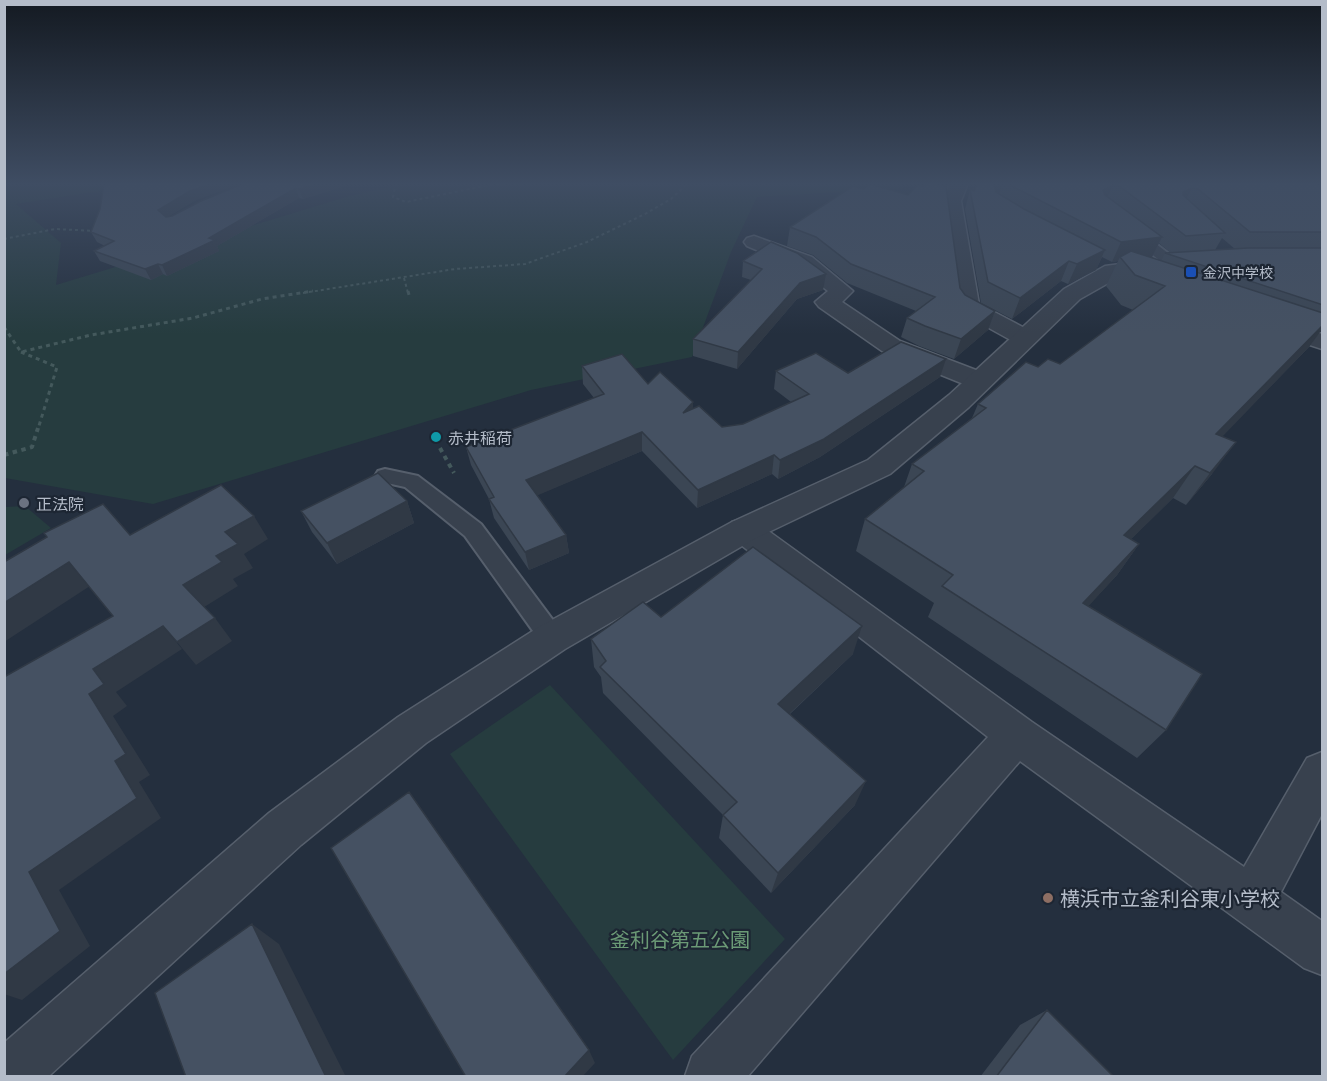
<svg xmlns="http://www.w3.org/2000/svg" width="1327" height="1081" viewBox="0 0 1327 1081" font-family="Lato,'Noto Sans JP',sans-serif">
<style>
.green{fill:#263c3f}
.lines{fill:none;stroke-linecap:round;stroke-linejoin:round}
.service-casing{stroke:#565f6c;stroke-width:4}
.minor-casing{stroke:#565f6c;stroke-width:3}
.tertiary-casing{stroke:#565f6c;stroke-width:3}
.path-far2{stroke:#44595c;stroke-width:2;stroke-dasharray:3 3;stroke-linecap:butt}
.path-far1{stroke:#44595c;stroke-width:3;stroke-dasharray:4 4;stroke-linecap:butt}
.path{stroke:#44595c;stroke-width:4;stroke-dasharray:4.5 4.5;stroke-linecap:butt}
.service{fill:#38414e;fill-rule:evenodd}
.minor{fill:#38414e;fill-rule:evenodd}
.tertiary{fill:#38414e;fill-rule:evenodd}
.wall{fill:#3b4654;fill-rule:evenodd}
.shaded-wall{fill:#303945}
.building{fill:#455162;stroke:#303945;stroke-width:1.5}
.transit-dot{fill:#1a4fb4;stroke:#1d2633;stroke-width:2}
.culture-dot{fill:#0f9aa8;stroke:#1d2633;stroke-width:2}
.worship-dot{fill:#6b7280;stroke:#1d2633;stroke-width:2}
.education-dot{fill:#8d6e63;stroke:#1d2633;stroke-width:2}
.labels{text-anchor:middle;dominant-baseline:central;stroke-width:4.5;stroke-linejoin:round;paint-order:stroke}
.far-poi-label{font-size:14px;fill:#b4bcc9;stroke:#1d2633;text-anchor:start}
.poi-label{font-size:16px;fill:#b4bcc9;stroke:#1d2633;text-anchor:start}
.near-poi-label{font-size:20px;fill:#b4bcc9;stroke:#1d2633;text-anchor:start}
.near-park-label{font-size:20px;fill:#6b9a76;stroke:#1d2633}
</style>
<rect width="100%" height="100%" fill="#242f3e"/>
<path class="green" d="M4 183H117L100 191 16 204 61 243 56 285 350 196 408 183H900L904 188 757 197 731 252 692 357 531 390 153 504 5 478Z
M25 506 51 528 5 555V507Z
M550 685 785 939 673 1060 450 754Z"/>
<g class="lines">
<defs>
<path id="service" d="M1133 229 1138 230 1177 260 1179 263 1177 266H1167L1128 236 1126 233 1128 230Z
M385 469 418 476 481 524 561 631 565 638 561 645 552 648 543 645 465 536 405 487 378 481 375 476 378 471Z"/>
<path id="minor" d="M950 183H968L961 201 979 304 1034 333 1037 338 1034 343 1025 345 1016 343 960 312 956 307 943 201Z
M754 236 812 257 853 291 842 302 900 341 989 375 993 381 989 387 980 389 971 387 882 351 819 307 815 302 828 291 796 267 747 246 744 242 747 238Z
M1272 318 1322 334V349L1264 330 1260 325 1264 320Z
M744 518 756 522 1032 722 1244 867 1307 758 1322 752V814L1281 892 1322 921V975L1304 968 1020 761 748 1076H685L692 1056 988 737 732 538 728 530 732 522Z"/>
<path id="tertiary" d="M1159 259 1167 260 1170 265 1167 270 1119 277 1080 299 969 407 890 474 756 538 565 649 426 743 301 845 49 1076H4V1043L269 813 398 717 539 627 732 522 868 460 949 395 1064 289 1105 266Z"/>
</defs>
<use href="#service" class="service-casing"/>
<use href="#minor" class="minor-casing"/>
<use href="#tertiary" class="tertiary-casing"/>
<path class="path-far2" d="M396 183 393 197 406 202 489 185 537 183
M4 239 55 229 96 231
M404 278 408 293
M303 293 455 269 525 264 587 242 645 214 671 199 688 183"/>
<path class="path-far1" d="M408 291 409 295
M4 327 21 352 91 335 193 318 262 299 313 291
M21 352 57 367 38 429"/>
<path class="path" d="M440 448 454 473
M4 455 32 447 38 428"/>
<use href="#service" class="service"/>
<use href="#minor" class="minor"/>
<use href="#tertiary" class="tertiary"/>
</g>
<path class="wall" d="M245 183 345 186 303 199 299 198 217 246 219 251 167 276 163 274 151 280 100 261 94 251 105 246 97 242 91 232 194 201 169 216H172Z
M978 183H1323V332L1320 331 1309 347 1222 436 1212 474 1186 505 1173 498 1131 539 1139 544 1117 575 1088 606 1166 730 1137 758 928 617 934 603 856 551 865 519 904 487 912 464 972 418 978 404 1038 367 1060 364 1133 310 1121 305 1106 286 1118 261 1112 262 1102 257 1096 270 1068 284 1061 281 1012 319 981 303 965 209 970 190 974 191ZM1222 238 1235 249 1215 250ZM1159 243 1171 253H1165L1161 261 1150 257H1152Z
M790 227 960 288 965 295 995 311 988 330 954 359 919 346 901 337 907 318 916 311 847 283 813 255 787 246Z
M743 261 823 290 797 299 737 369 693 356V339L751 280 742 277Z
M582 366 648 384 693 402V409L722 427 743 424 791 402 774 389 776 371 940 377 820 457 778 479 772 474 697 508 642 451 537 495 566 535 569 553 529 570 494 518 489 499 471 465 466 447 594 398 583 384Z
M407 501 414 523 337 564 312 532 301 511Z
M661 617 853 654 790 714 855 805 771 893 719 838 723 815 603 693 601 677 594 667 591 639Z
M1047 1010 1114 1077H980L1020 1025Z"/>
<path class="shaded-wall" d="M213 183H244L194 201 163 220 158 210 190 191Z
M320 183H354L303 199 299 189Z
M1000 183H1003L997 200 994 185Z
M1113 185 1104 204 1103 190Z
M296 188 299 198 217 246 219 251 167 276 162 265Z
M1192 188 1182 207 1183 192Z
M1162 237 1152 257 1123 261 1120 257 1118 261 1112 262 1121 242Z
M1105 250 1096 270 1068 284 1077 264Z
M1069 261 1061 281 1012 319 1020 298Z
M158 264 163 274 151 280 145 269Z
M826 274 823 290 797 299 737 369 738 352 800 283Z
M995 311 988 330 954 359 961 339Z
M1323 325V328L1309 347 1194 466 1216 434Z
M946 359 940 377 820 457 778 479 780 460Z
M693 402V420L683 413Z
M642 432V451L529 499 526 480Z
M1236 442 1212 474 1186 505 1210 473Z
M774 455 772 474 697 508 698 490Z
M1195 466 1173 498 1103 567 1124 535Z
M407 501 414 523 337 564 327 543Z
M254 516 268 539 244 554 253 568 233 579 238 586 201 609 183 585 216 556 225 532Z
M566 535 569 553 529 570 525 552Z
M1139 544 1117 575 1063 634 1083 603Z
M69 562 90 586 4 642V603Z
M215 618 232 641 196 665 177 642Z
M163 626 182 649 116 692 127 706 113 716 150 775 139 782 161 818 59 890 90 946 22 1000 4 994V974L29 872 115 761 89 694 93 669Z
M862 626 853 654 772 730 778 704Z
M866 781 855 805 771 893 778 873Z
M252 924 279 944 346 1077H326Z
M589 1050 595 1063 582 1077H564Z"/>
<path class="building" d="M107 183H213L190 191 158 210 166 217 172 216 201 201 245 183H320L299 189 296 188 209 238 215 240 162 265 158 264 145 269 94 251 114 241 91 232 100 209 104 184Z
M926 183H932L946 186 960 288 965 295 995 311 961 339 925 326 907 318 935 297 851 264 816 237 790 227 853 186 863 189 870 184 908 195 918 185 922 186Z
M978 183H1000L994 185 996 192 1024 209 1105 250 1077 264 1069 261 1020 298 988 282 970 190 974 191Z
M1006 183H1309L1323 184V232H1250L1198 189 1192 188 1183 192V195L1225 233 1186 236 1119 186 1113 185 1103 190 1105 195 1162 237 1121 242Z
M771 242 797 253 826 274 800 283 738 352 693 339 762 269 743 261Z
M1248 248H1323V305L1165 253Z
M1131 251 1323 313V325L1216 434 1236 442 1210 473 1195 466 1124 535 1139 544 1083 603 1202 674 1166 730 942 586 953 575 865 519 924 471 912 464 986 408 978 404 1026 362 1038 367 1048 359 1060 364 1165 286 1135 275 1120 257Z
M901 342 946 359 824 439 780 460 774 455 698 490 642 432 526 480 566 535 525 552 489 499 494 497 466 447 604 394 582 366 622 354 648 384 660 372 693 402 683 413 699 406 722 427 743 424 809 394 776 371 816 353 848 373Z
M378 473 407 501 327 543 301 511Z
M221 485 254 516 225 532 238 544 216 556 222 562 183 585 215 618 177 642 163 626 93 669 104 684 89 694 126 754 115 761 137 798 29 872 60 931 4 974V677L113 616 69 562 4 603V562L47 537 44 533 103 504 130 535Z
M753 547 862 626 778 704 866 781 778 873 723 815 737 802 600 667 606 661 591 639 643 602 661 617Z
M409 792 589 1050 564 1077H466L331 848Z
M252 924 326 1077H186L155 993Z
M1047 1010 1114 1077H996Z"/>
<linearGradient id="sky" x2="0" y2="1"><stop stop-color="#141a22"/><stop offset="0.55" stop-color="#3f4d63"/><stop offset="1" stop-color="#3f4d63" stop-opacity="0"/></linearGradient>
<rect width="1327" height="334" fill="url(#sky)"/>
<rect class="transit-dot" x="1185" y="266" width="12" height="12" rx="3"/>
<circle class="culture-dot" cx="436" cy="437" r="6"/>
<circle class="worship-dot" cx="24" cy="503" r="6"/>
<circle class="education-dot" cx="1048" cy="898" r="6"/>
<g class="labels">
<g class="far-poi-label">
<text x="1203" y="272">金沢中学校</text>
</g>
<g class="poi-label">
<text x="448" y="437">赤井稲荷</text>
<text x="36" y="503">正法院</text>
</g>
<g class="near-poi-label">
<text x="1060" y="898">横浜市立釜利谷東小学校</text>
</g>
<g class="near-park-label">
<text x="680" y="939">釜利谷第五公園</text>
</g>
</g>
<rect width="1327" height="1081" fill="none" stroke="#b4bcc9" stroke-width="12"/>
</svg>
